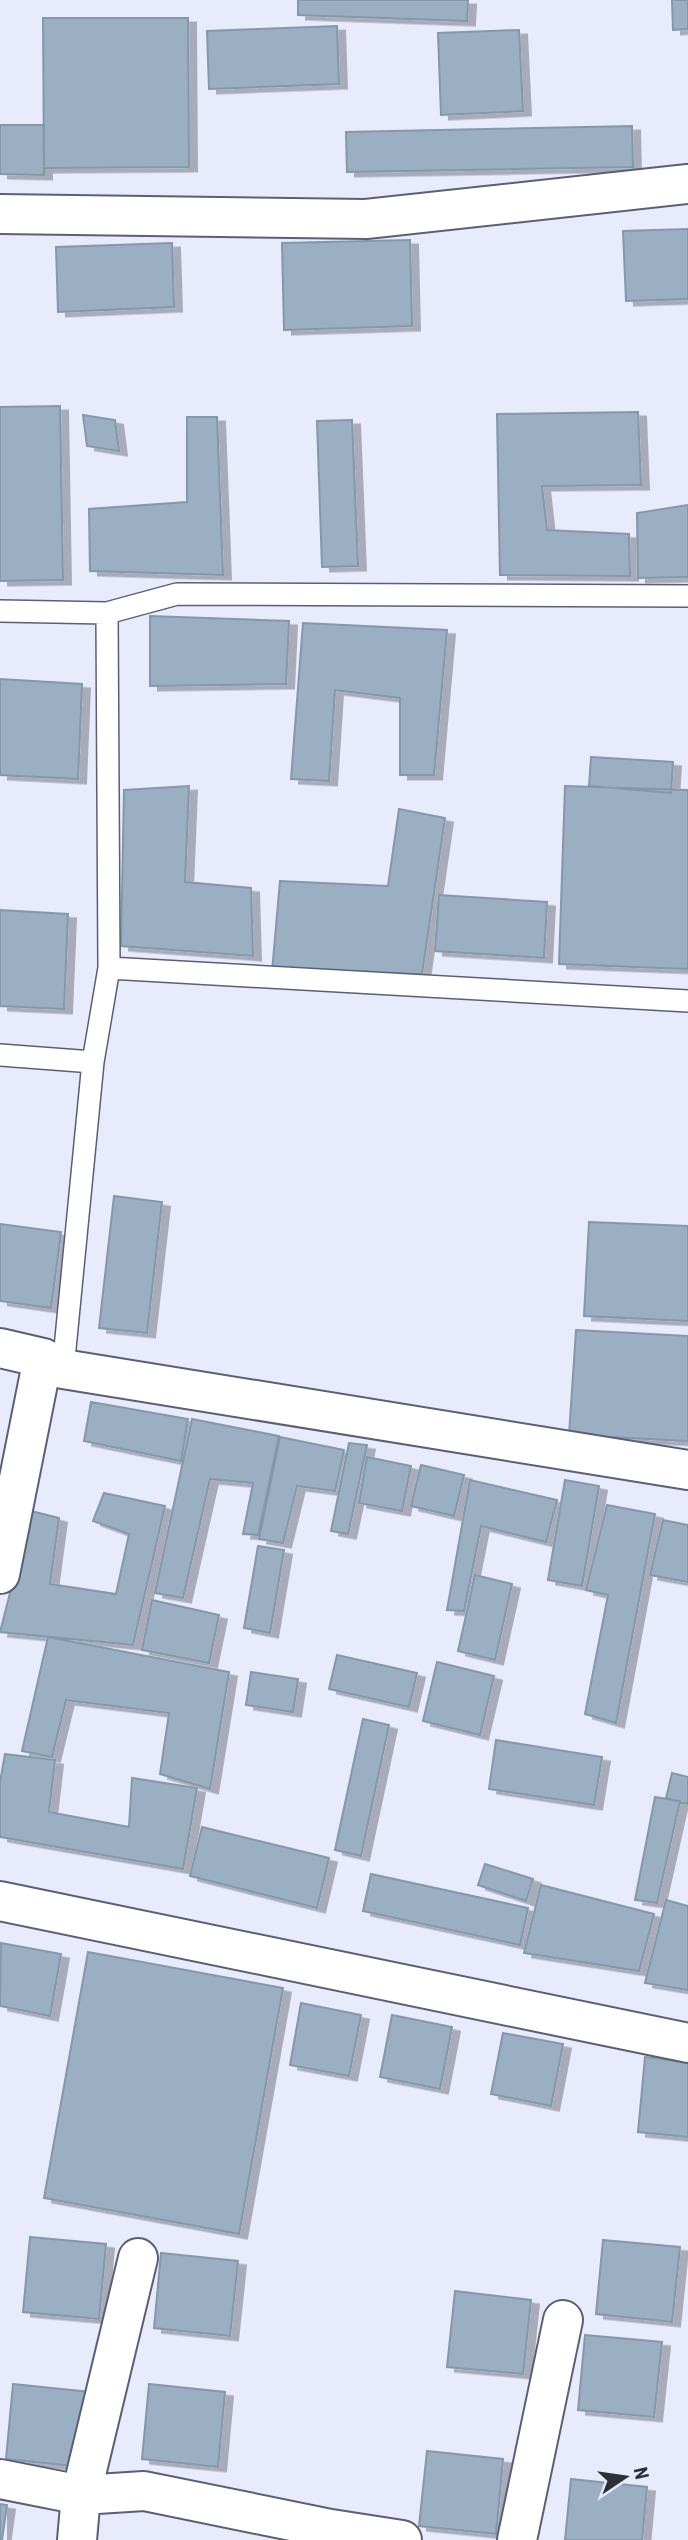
<svg xmlns="http://www.w3.org/2000/svg" width="688" height="2540" viewBox="0 0 688 2540" font-family="'Roboto Condensed',sans-serif">
<style>
.building{fill:#9aafc2;stroke:#8398ab;stroke-width:2;filter:url(#shadow)}
.lines{fill:none;stroke-linecap:round;stroke-linejoin:round}
.lane-casing{stroke:#5b5f76;stroke-width:24}
.street-casing{stroke:#5b5f76;stroke-width:42}
.lane{stroke:#fff;stroke-width:21}
.street{stroke:#fff;stroke-width:38}
</style>
<defs>
<filter id="shadow"><feDropShadow dx="8" dy="4.5" stdDeviation="0" flood-color="#0004"/></filter>
</defs>
<rect width="100%" height="100%" fill="#e7ebfb"/>
<path class="building" d="M298 0H468L467 21 298 15Z
M672 0H688V29L673 30Z
M43 18H188L189 167 44 168Z
M337 26 339 84 209 89 207 31Z
M519 30 523 111 441 115 438 33Z
M0 125H44V175L0 174Z
M632 126 633 167 347 172 346 132Z
M688 229V299L626 301 623 231Z
M410 240 412 326 284 330 282 243Z
M172 243 174 307 58 312 56 247Z
M60 406 63 580 0 581V407Z
M638 412 641 485 542 486 547 530 629 534 630 576 500 575 497 414Z
M83 415 115 420 119 451 87 446Z
M187 417H217L223 575 90 571 89 509 187 502Z
M352 420 358 566 322 567 317 421Z
M688 505V577L638 578 637 513Z
M150 616 289 621 286 684 150 686Z
M303 623 447 630 434 775H400V698L335 690 329 781 291 779Z
M0 679 82 684 78 779 0 775Z
M591 757 673 762 671 793 589 786Z
M189 786 185 882 251 888 253 956 121 946 124 790Z
M565 786 688 790V969L559 964Z
M399 809 445 818 422 974 272 972 280 881 388 886Z
M439 895 547 902 544 958 435 951Z
M0 910 68 914 64 1009 0 1006Z
M114 1196 162 1202 147 1333 99 1328Z
M589 1222 688 1226V1321L584 1316Z
M0 1224 61 1232 51 1308 0 1301Z
M576 1330 688 1336V1441L569 1435Z
M91 1402 188 1419 181 1461 84 1441Z
M192 1419 279 1436 258 1535 243 1534 253 1483 210 1479 183 1598 155 1593Z
M280 1437 344 1450 335 1491 297 1486 283 1543 259 1539Z
M349 1443 367 1445 348 1534 331 1531Z
M367 1457 411 1466 402 1511 359 1503Z
M421 1465 464 1475 454 1516 411 1506Z
M470 1480 557 1500 546 1542 481 1526 464 1611 447 1610Z
M565 1480 599 1486 582 1586 548 1580Z
M104 1493 165 1506 133 1645 0 1632 31 1511 59 1518 50 1584 116 1594 129 1534 93 1521Z
M607 1505 655 1514 616 1723 585 1714 608 1595 586 1590Z
M663 1520 688 1525V1582L650 1575Z
M258 1546 284 1550 270 1633 244 1628Z
M475 1575 512 1584 495 1660 458 1651Z
M152 1600 219 1615 209 1663 142 1650Z
M48 1637 229 1672 210 1789 160 1774 169 1713 66 1700 52 1757 22 1751Z
M337 1655 417 1673 409 1707 329 1689Z
M437 1662 494 1676 480 1735 423 1721Z
M251 1672 298 1679 293 1712 246 1705Z
M363 1719 389 1725 361 1856 335 1850Z
M496 1740 602 1757 594 1805 489 1789Z
M5 1754 55 1760 49 1812 129 1827 132 1778 197 1788 183 1869 0 1837V1782Z
M672 1773 688 1777V1804L666 1798Z
M655 1797 680 1801 657 1903 635 1900Z
M202 1827 329 1858 317 1908 190 1876Z
M485 1864 533 1879 526 1901 478 1885Z
M371 1874 528 1908 520 1945 363 1911Z
M541 1885 654 1914 639 1971 524 1953Z
M666 1900 688 1906V1990L645 1983Z
M1 1943 61 1954 50 2016 0 2006Z
M88 1952 283 1988 239 2234 44 2198Z
M301 2003 361 2015 349 2076 290 2065Z
M392 2015 452 2027 440 2089 380 2077Z
M503 2033 563 2044 551 2106 491 2094Z
M645 2057 688 2062V2137L638 2132Z
M30 2237 106 2244 99 2319 23 2312Z
M603 2240 680 2247 672 2322 596 2314Z
M161 2253 238 2261 230 2336 154 2328Z
M455 2291 531 2300 523 2374 447 2367Z
M585 2335 662 2342 654 2417 578 2410Z
M13 2384 90 2392 82 2467 6 2459Z
M149 2384 225 2392 218 2467 142 2459Z
M427 2451 503 2459 496 2534 419 2526Z
M571 2479 647 2487 642 2540H565Z
M0 2504 7 2505 2 2540H0Z"/>
<g class="lines">
<defs>
<path id="lane" d="M0 611 107 613 177 594 688 596
M107 613 109 968 688 1001
M0 1055 93 1062
M63 1369 93 1062 109 968"/>
<path id="street" d="M0 214 366 219 688 184
M0 1348 43 1358 63 1369 688 1470
M0 1574 43 1358
M0 1901 688 2043
M0 2479 81 2495 138 2258
M77 2540 81 2495 144 2491 331 2529 402 2540
M517 2540 563 2320"/>
</defs>
<use href="#lane" class="lane-casing"/>
<use href="#street" class="street-casing"/>
<use href="#lane" class="lane"/>
<use href="#street" class="street"/>
</g>
<g transform="translate(625 2477) rotate(77)" stroke="#e7ebfb" stroke-width="5" paint-order="stroke">
<path d="M0-5L12 26L0 18L-12 26Z" fill="#2d2f39"/>
<text y="-10" font-size="19" font-weight="bold" text-anchor="middle" fill="#2d2f39">N</text>
</g>
</svg>
